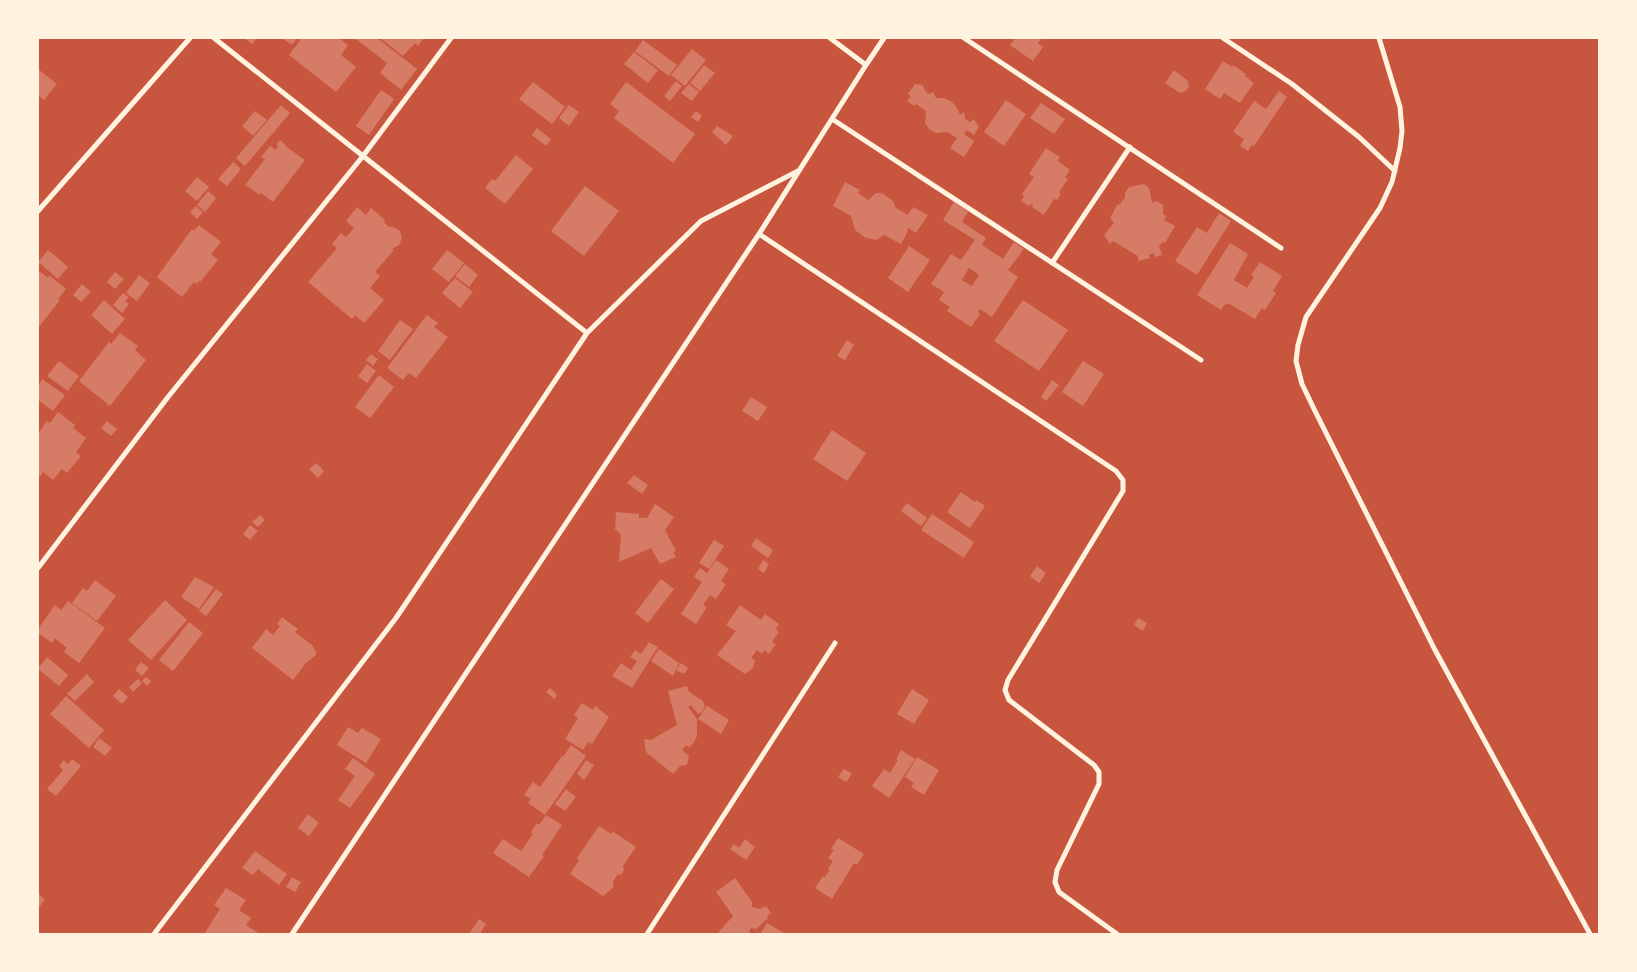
<svg xmlns="http://www.w3.org/2000/svg" width="1637" height="972" viewBox="0 0 1637 972" font-family="Rubik,sans-serif">
<style>
.building{fill:#d67c66;fill-rule:evenodd}
.lines{fill:none;stroke-linecap:round;stroke-linejoin:round}
.minor{stroke:#fff3e0;stroke-width:5}
</style>
<rect width="100%" height="100%" fill="#c8553d"/>
<path class="building" d="M244 38H257L252 44Z
M282 38H297L292 45Z
M302 38H339L348 45 341 55 356 67 336 92 289 55Z
M355 38H377L417 69 401 90 380 73 387 63Z
M380 38H424L418 46 415 43 403 56Z
M1016 38H1042L1038 43 1043 47 1033 61 1010 45Z
M643 40 677 65 669 76 635 51Z
M692 49 706 60 685 86 671 75Z
M634 52 658 70 648 83 624 64Z
M1223 61 1232 67 1233 65 1246 74 1245 76 1254 83 1240 103 1224 93 1220 99 1205 89Z
M704 65 715 73 700 91 690 83Z
M38 69 57 84 44 100 38 95Z
M1174 70 1188 81 1189 87 1186 91 1180 93 1165 83Z
M676 81 682 86 670 101 664 96Z
M533 82 565 107 552 124 519 99Z
M626 82 695 134 673 163 614 118 619 111 610 104Z
M689 84 699 92 692 101 681 93Z
M915 84 923 85 925 91 929 94 933 92 936 98H944L951 101 957 108 960 115 964 112 965 119 970 122 974 119 979 127 974 135 967 130 964 134 974 141 964 157 950 148 957 138 947 132 936 133 929 129 925 123 926 111 916 104 914 106 907 101 911 96 908 94Z
M381 90 394 99 369 135 356 126Z
M1279 91 1287 97 1254 146 1252 145 1248 151 1240 146 1244 139 1233 132 1254 101 1266 109Z
M1006 100 1026 114 1004 146 984 132Z
M1041 103 1065 119 1054 134 1030 118Z
M281 105 290 113 245 166 236 158Z
M569 105 579 112 569 126 559 118Z
M255 111 267 120 253 136 242 126Z
M696 111 702 116 698 122 691 117Z
M717 126 733 136 726 145 712 132Z
M537 128 551 139 546 146 532 135Z
M280 140 286 145 285 146 305 160 273 202 261 193 260 195 245 185 265 159 261 157 270 146 276 150 278 146 276 145Z
M1046 148 1060 157 1058 161 1070 170 1065 177 1068 179 1059 192 1061 194 1057 200 1054 199 1044 215 1032 207 1033 204 1032 203 1029 206 1021 201 1024 196 1022 194 1034 177 1029 174Z
M516 155 533 169 505 204 485 188 492 179 495 181Z
M233 162 241 169 227 186 218 179Z
M197 177 209 187 197 201 185 191Z
M845 182 860 190 858 193 868 200 876 193H882L893 201 896 208 908 215 913 207 928 215 916 233 908 228 907 230 908 231 901 244 884 235 877 240 866 238 855 230 851 216 833 206Z
M1144 184 1149 188 1152 203 1157 201 1163 205V214L1167 216 1164 220 1175 226 1165 243 1163 242 1159 246 1162 255 1155 257 1154 253 1149 255 1150 258 1138 261V256L1113 241 1110 244 1104 235 1114 223 1110 218 1117 205 1121 204V202L1125 198V193L1129 187Z
M585 186 619 211 584 256 551 231Z
M208 191 216 198 205 212 197 205Z
M954 202 968 212 962 222 986 238 982 245 1003 259 1014 242 1024 249 1008 270 1018 277 992 317 980 309 978 312 980 314 971 327 947 311 950 307 939 300 944 292 931 284 951 254 961 260 975 240 943 220ZM969 268 979 275 972 286 962 280Z
M196 206 203 212 197 219 190 212Z
M357 207 366 215 371 208 385 220 384 222 389 227H394L400 231 402 238 399 245 392 249 394 250 375 272 380 276 370 288 384 300 364 323 355 315 352 319 308 282 337 248 332 244 341 233 346 237 354 228 346 221Z
M1219 213 1231 221 1197 275 1175 261 1197 227 1207 233Z
M199 225 221 242 211 254 218 260 200 282 199 281 196 284 194 282 182 297 157 277 192 229 194 231Z
M1230 243 1248 254 1234 280 1247 288 1254 277 1251 275 1260 262 1282 276 1273 291 1276 293 1265 310 1262 308 1255 319 1228 303 1227 305 1225 304 1221 310 1197 295Z
M909 246 930 260 908 292 888 278Z
M48 250 68 267 58 279 38 262Z
M447 250 464 263 449 282 432 269Z
M465 264 478 275 469 287 455 276Z
M38 270 48 278 49 275 66 289 58 299 60 300 38 328Z
M115 272 124 279 115 289 107 282Z
M139 275 150 283 137 301 126 293Z
M455 278 473 292 460 308 442 293Z
M82 284 91 292 81 302 73 295Z
M123 293 129 297 125 301 129 304 122 313 113 305Z
M104 300 125 319 112 334 91 315Z
M1023 300 1068 330 1039 371 994 341Z
M427 315 438 323 434 327 448 337 416 378 409 373 403 380 387 368Z
M400 320 413 329 390 360 378 351Z
M120 333 138 346 135 350 146 360 110 406 79 381 109 342 111 344Z
M847 340 854 345 845 360 837 356Z
M371 354 378 359 373 366 366 360Z
M59 361 79 376 68 391 47 376Z
M1083 361 1104 374 1083 406 1062 392Z
M367 364 376 371 367 383 358 376Z
M379 375 394 387 370 418 355 407Z
M42 379 65 395 53 411 38 400V386Z
M1052 380 1059 385 1046 401 1041 397Z
M751 397 767 407 758 421 742 411Z
M58 412 75 425 73 428 86 438 76 452 81 456 67 473 62 469 53 480 43 472 40 477 38 475V434L47 421 50 423Z
M107 421 117 429 111 436 101 428Z
M832 430 866 453 847 481 813 459Z
M316 463 324 471 318 478 309 469Z
M634 475 648 485 642 494 627 483Z
M961 492 975 502 976 500 985 506 970 528 947 512Z
M907 503 927 518 921 526 901 511Z
M655 504 674 517 665 530 676 551 673 552 676 557 660 564 651 548 619 562 621 535 615 529 616 512 639 514V518H647Z
M932 514 974 542 964 558 921 530Z
M260 515 265 520 258 527 252 522Z
M250 525 258 531 250 540 243 534Z
M756 538 773 550 768 558 751 546Z
M714 540 724 546 709 569 699 563Z
M716 560 729 569 721 581 726 584 716 599 710 595 703 605 707 607 696 624 681 614 702 582 694 577 700 568 707 573Z
M763 560 769 564 764 573 758 569Z
M1037 566 1046 573 1039 583 1030 576Z
M195 577 214 587 199 609 181 597Z
M661 579 674 589 648 623 635 613Z
M95 580 116 596 97 621 72 603 83 588 87 591Z
M216 589 223 594 206 616 199 611Z
M165 600 187 620 151 660 128 640Z
M68 601 105 628 79 663 64 652 67 648 55 638 52 643 38 633V629L55 605 61 610Z
M740 605 761 620 765 614 779 624 776 629 779 632 772 642 776 644 769 654 764 650 762 654 757 650 751 658 755 660 753 668 745 674 717 655 736 631 726 625Z
M282 617 298 629 295 632 312 645 317 654 306 663 293 680 252 648 266 629 273 635 280 626 277 624Z
M1138 618 1147 623 1143 631 1134 625Z
M189 622 203 633 173 671 159 660Z
M649 642 658 647 632 688 612 676 621 663 631 670 637 661 630 657 635 650 641 654Z
M659 649 679 663 673 676 651 661Z
M47 657 68 675 59 686 38 669Z
M141 662 149 668 142 676 135 670Z
M681 663 688 668 684 674 676 670Z
M87 674 94 682 75 701 67 694Z
M146 677 151 681 147 686 142 681Z
M138 679 142 683 133 692 129 687Z
M687 686 689 692 703 701 705 707 702 712 698 714 691 705 688 707 697 719V736L694 742 690 747 686 745 682 750 689 756 687 765 680 766 673 774 646 752 644 739 651 740 677 725 668 691Z
M550 688 557 695 554 699 546 692Z
M119 689 128 697 122 704 113 696Z
M912 689 929 700 914 724 897 714Z
M66 696 104 730 89 748 50 714Z
M582 703 593 710 595 706 609 717 592 744 588 742 583 750 565 739 578 718 574 715Z
M707 706 729 720 721 734 698 719Z
M348 727 358 733 362 728 381 739 366 763 337 745Z
M99 738 112 748 105 756 93 747Z
M571 745 586 756 545 815 528 803 531 799 524 795 533 782 540 787 562 756 563 757Z
M901 750 915 759 889 798 872 786 884 769 890 773 898 760 896 759Z
M917 757 939 770 924 795 911 787 914 783 905 777Z
M353 758 375 774 350 808 338 800 355 776 345 769Z
M72 759 81 766 56 796 47 789 63 770 59 766 64 760 68 764Z
M586 760 594 765 584 780 577 774Z
M844 769 852 774 846 782 838 777Z
M566 789 576 797 565 811 555 804Z
M308 814 319 823 309 836 298 828Z
M546 815 562 825 542 855 544 856 529 877 493 853 503 839 521 851 533 834 531 832 537 823 539 825Z
M599 826 611 834 612 831 636 847 623 866 624 869 622 874 617 875 613 882V888L603 896 570 874 579 860 577 858Z
M838 838 864 854 857 865 854 863 832 899 815 888 823 876 825 877 830 870 828 869 833 861 828 858 834 850 831 849Z
M745 839 755 847 746 860 730 849 734 844 739 848Z
M255 851 287 874 279 885 258 869 253 875 242 868Z
M292 877 301 882 295 892 286 887Z
M735 878 752 902V907L760 909 766 906 771 913 767 916 768 918 756 929 751 928 749 932 751 934H717L733 916 716 892Z
M226 888 246 900 239 910 251 918 246 925 260 934H204L220 909 214 905Z
M38 893 45 900 39 907 38 906Z
M479 919 486 924 484 927 480 934H469Z
M767 923 786 934H760Z"/>
<g class="lines">
<path class="minor" d="M214 38 363 156 451 38
M964 38 1281 248
M1223 38 1292 84 1359 137 1395 171
M1379 38 1400 107 1402 131 1400 148 1392 182 1380 208 1306 317 1298 345 1296 361 1302 384 1315 411 1435 650 1590 934
M866 65 884 38
M832 119 1201 360
M38 211 190 38
M759 234 1116 471 1123 480V491L1008 680 1005 690 1009 700 1094 765 1099 772V784L1057 870 1055 882 1059 892 1117 934
M1052 263 1130 147
M38 568 168 397 363 156 587 333
M154 934 396 618 587 333 701 221 798 171
M292 934 759 234 866 65 830 38
M647 934 835 643"/>
</g>
<rect width="1637" height="972" fill="none" stroke="#fff3e0" stroke-width="78"/>
</svg>
